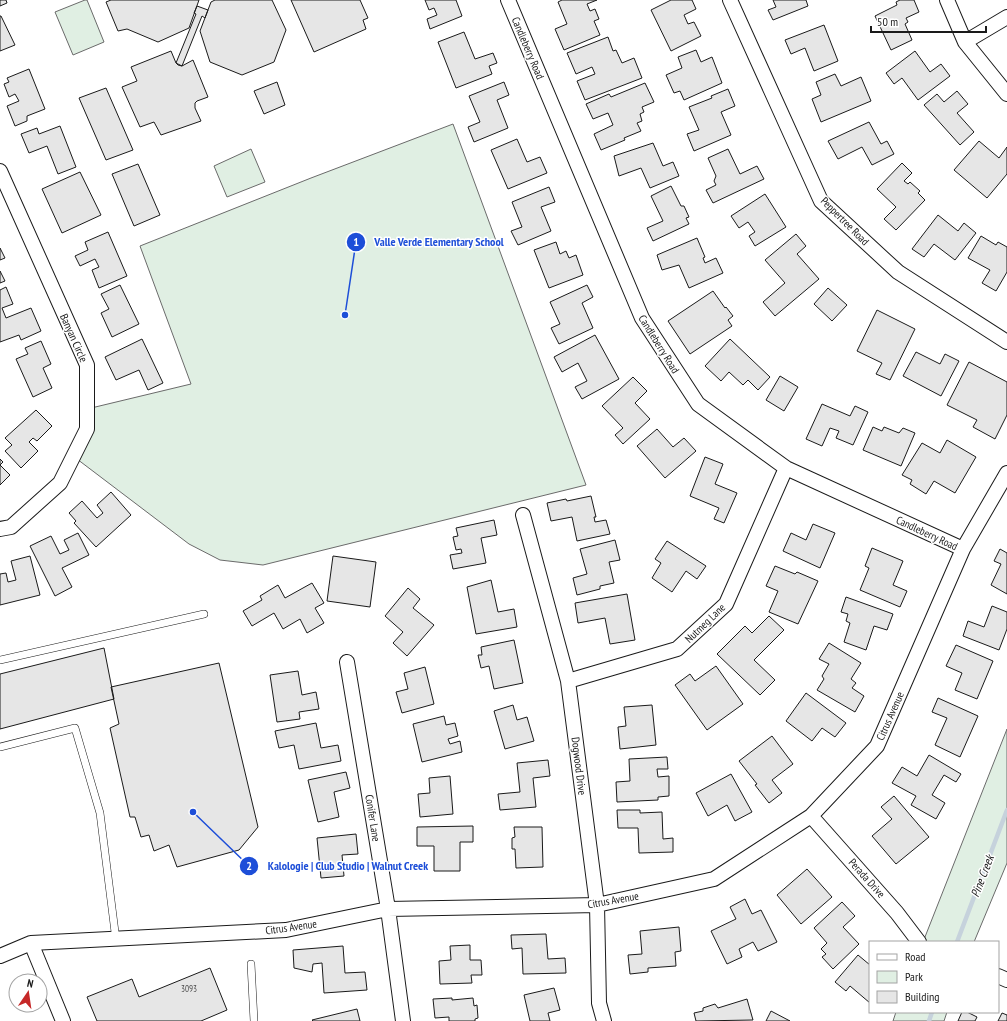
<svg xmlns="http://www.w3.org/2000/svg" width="1007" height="1021" viewBox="0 0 1007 1021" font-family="'PT Sans Narrow',sans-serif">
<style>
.green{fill:#e0efe3;stroke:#6a6a6a}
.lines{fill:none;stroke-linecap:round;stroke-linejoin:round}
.stream{stroke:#c6d2dc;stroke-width:4.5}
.building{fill:#e6e6e6;stroke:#1a1a1a}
.lane-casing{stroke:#1a1a1a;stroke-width:8}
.street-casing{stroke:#1a1a1a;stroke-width:16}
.lane{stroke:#fff;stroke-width:7}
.street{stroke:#fff;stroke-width:14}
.labels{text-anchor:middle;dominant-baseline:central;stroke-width:3;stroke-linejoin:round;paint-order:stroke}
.number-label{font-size:9px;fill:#4d4d4d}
.street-label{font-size:11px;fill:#1a1a1a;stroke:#fff}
.water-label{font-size:12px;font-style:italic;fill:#1a1a1a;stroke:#fff}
.leader{fill:none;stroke:#1d4ed8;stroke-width:1.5}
.callout-dot{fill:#1d4ed8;stroke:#fff;stroke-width:1.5}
.mark-label{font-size:12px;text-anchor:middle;font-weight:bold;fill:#fff}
.callout-label{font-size:12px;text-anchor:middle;font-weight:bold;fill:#1d4ed8;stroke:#fff;stroke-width:3;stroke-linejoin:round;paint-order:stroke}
</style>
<rect width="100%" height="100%" fill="#fff"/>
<path class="green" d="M85 0H87L104 42 73 55 55 12Z
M453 124 586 485 263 565 220 560 189 544 73 456 87 409 191 384 140 246 311 178Z
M251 149 265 182 227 197 214 166Z
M1007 729V863L974 942H923Z
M896 1012H947L944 1021H893Z"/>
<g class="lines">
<path class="stream" d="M957 942 1007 810
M929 1021 932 1012"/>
</g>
<path class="building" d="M0 0H6L7 3 0 6Z
M111 0H199L189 28 158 42 127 29 118 31 106 2Z
M215 0H272L286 30 274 62 242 75 210 62 200 31 211 2Z
M291 0H360L368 18 363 20 366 29 314 52Z
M425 0H456L462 16 430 29 427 19 437 15 434 8 429 10Z
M562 0H597L587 4 590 11 595 9 599 19 594 21 600 35 564 50 555 29 567 24 558 2Z
M671 0H692L696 9 684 15 688 24 694 22 701 36 671 51 651 10Z
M773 0H806L808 6 773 20 768 10 776 7Z
M900 0H914L919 12 906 18 908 22 905 24 912 40 891 50 875 16 897 5 896 2Z
M197 6 208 10 205 18 202 16 182 66 176 63 196 14 194 13Z
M0 16H1L15 45 0 51Z
M824 25 838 61 814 71 805 48 791 54 785 40Z
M464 32 475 59 493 53 497 63 489 66 492 74 456 88 438 42Z
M608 37 613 51 616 50 622 63 634 58 642 78 585 100 577 81 595 74 592 67 576 74 567 53Z
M696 50 701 62 712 57 722 83 684 100 680 91 674 93 666 75 682 68 678 57Z
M171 51 176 63 178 65 182 66 193 60 208 97 197 101 195 103V108L201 121 161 135 154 122 140 127 122 87 137 81 131 67Z
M915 51 930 72 941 64 950 76 918 100 902 78 894 84 886 73Z
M29 69 45 109 27 116V121L15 126 7 106 19 101 15 94 9 97 4 84 9 82 7 78Z
M835 74 841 86 861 77 871 101 821 122 812 99 821 95 816 82Z
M277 82 285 105 264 114 254 91Z
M504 82 509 95 497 100 508 128 474 142 468 127 480 122 469 96Z
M645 83 654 102 642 107 644 112 640 114 642 121 637 123 641 131 624 138 625 140 601 150 594 134 613 125 608 113 593 119 586 104 609 94 611 97Z
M106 88 133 150 106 160 79 98Z
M728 89 735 106 721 112 731 135 694 151 687 134 699 130 689 107 712 98 711 96Z
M957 91 968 104 957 113 974 132 960 145 924 105 937 94 944 102Z
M869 122 881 144 887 141 894 154 872 165 862 147 838 159 828 141Z
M60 126 76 167 58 174 47 146 29 153 21 134 37 128 39 134Z
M517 139 527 162 540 157 547 173 508 189 491 150Z
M979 141 999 158 1007 147V174L987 198 954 170Z
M653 143 663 166 673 162 679 176 650 188 641 168 619 176 614 156Z
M728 149 740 174 757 166 764 179 713 203 706 190 716 185 714 181 716 176 708 158Z
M902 163 912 173 904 181 908 184 910 182 920 191 918 193 925 200 896 230 884 219 896 207 877 189Z
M138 164 160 215 134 226 112 174Z
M80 172 101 215 62 233 42 189Z
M671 186 681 206H684L689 217 686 218 689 224 653 241 647 228 663 221 651 196Z
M549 187 555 202 541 207 551 231 518 245 511 231 522 227 512 202Z
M765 194 786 227 755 246 749 236 755 232 748 222 739 228 731 216Z
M938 215 958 231 964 223 976 233 955 260 934 244 924 257 912 249Z
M108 232 127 276 99 288 92 270 99 267 95 259 80 266 75 256 88 250 85 242Z
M796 234 806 246 797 254 819 279 775 316 763 302 785 283 765 260Z
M981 236 996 245 998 242 1007 247V272L996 291 982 283 990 270 968 258Z
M697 238 705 257 703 258 705 263 716 258 723 273 689 288 679 265 662 270 657 255Z
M556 242 560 254 566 251 569 258 576 255 583 275 549 288 534 250Z
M0 248 5 258 0 260Z
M0 271 5 281 0 283Z
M120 285 139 324 112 337 101 313 109 309 101 294Z
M587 285 593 297 582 303 593 328 559 344 551 328 560 324 550 302Z
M6 287 13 304 2 308 6 318 31 308 41 331 21 340 19 335 0 342V290Z
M828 288 847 305 832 321 814 304Z
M713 291 725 308 726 307 733 316 728 320 732 326 690 354 668 321Z
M877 310 915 329 890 380 876 374 882 363 857 351Z
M595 335 619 379 582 399 575 387 587 381 578 363 562 372 554 357Z
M142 339 163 383 148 390 139 370 116 380 105 357Z
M730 339 770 377 758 390 748 380 743 385 729 372 721 381 705 366Z
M41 341 51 364 43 368 52 388 33 397 16 359 28 354 25 348Z
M916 352 940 364 945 354 959 361 941 396 903 376Z
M969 362 1007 382V415L995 439 973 427 977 420 947 405Z
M780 376 798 387 784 411 766 400Z
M633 377 647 391 635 403 650 419 623 444 615 435 623 428 602 406Z
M822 404 850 416 855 406 868 412 853 445 836 438 839 431 830 428 822 446 806 439Z
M36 410 52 426 37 441 33 438 29 442 38 451 21 468 5 451 12 445 5 438Z
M873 427 882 431 884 427 899 433 903 428 915 433 901 466 863 450Z
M657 429 673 447 684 438 696 451 665 478 637 446Z
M947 440 976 457 955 493 934 481 926 494 910 484 912 480 902 475 922 443 940 453Z
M705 457 723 464 715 484 737 493 724 523 714 519 719 508 690 496Z
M0 459 3 462 0 465 10 475 0 485Z
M111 492 131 515 96 547 74 523 76 521 69 513 82 501 97 518 103 513 97 505Z
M591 496 596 517H594L595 522 606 520 610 534 577 541 572 517 551 521 547 503 566 499 567 501Z
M494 520 497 535 481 538 486 563 453 569 450 555 462 553 461 549 456 550 453 537 458 536 456 528Z
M813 524 835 533 820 568 783 551 791 533 806 540Z
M78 533 89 555 62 568 72 587 55 596 30 546 51 536 60 554 69 550 64 540Z
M615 540 620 560 609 562 614 583 600 586V589L577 595 573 578 587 574 580 549Z
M667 541 706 566 697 579 686 571 672 592 652 578 661 563 655 559Z
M872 548 903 561 893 585 907 591 900 607 860 590 869 568 865 566Z
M1000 549 1007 553V594L991 585 1001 564 994 561Z
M30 556 40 595 0 605V574L6 573 8 582 16 580 11 561Z
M333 556 376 562 370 607 327 601Z
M775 566 795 574 797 572 818 581 798 624 769 612 778 591 766 586Z
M491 580 498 612 514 609 517 627 476 634 467 587Z
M312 583 324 603 315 608 324 623 307 633 300 619 283 629 274 613 252 626 243 611 262 600 260 596 278 585 285 598Z
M408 588 420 599 413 608 434 625 407 656 393 643 403 632 385 616Z
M627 594 635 640 610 644 605 618 578 623 575 603Z
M846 597 893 614 887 630 874 626 866 650 844 642 850 623 846 621 848 614 841 612Z
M992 606 1007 612V629L999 650 963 636 968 621 984 627Z
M769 616 784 630 754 660 775 680 760 695 717 654 745 626 752 633Z
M514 640 523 683 494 689 489 666 481 668 478 655H482L481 647Z
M829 643 861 663 851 679 856 683 852 688 864 696 855 712 817 690 824 679 822 676 829 664 819 659Z
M956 645 993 661 977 699 955 690 962 673 946 666Z
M104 648 114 699 0 729V674Z
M219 663 258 827 239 850 177 867 169 845 154 851 149 835 141 837 135 817H130L110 728 119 724 111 687Z
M716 666 743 704 707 730 675 685 690 674 695 681Z
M425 667 434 704 402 713 396 692 408 689 404 673Z
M298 671 302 695 316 692 319 709 299 712 300 719 277 722 270 675Z
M806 693 846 723 835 737 822 728 812 741 786 721Z
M938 698 978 716 960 757 935 745 947 718 932 712Z
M513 705 517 720 527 717 534 741 505 749 494 711Z
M652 705 656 745 620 749 618 727 626 726 624 707Z
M444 716 446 725 455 723 458 736 448 739 450 744 460 741 462 752 422 762 413 724Z
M316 723 321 748 338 745 341 761 299 769 294 745 279 748 275 731Z
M772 736 793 764 772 780 782 793 769 803 755 785 757 784 739 761Z
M929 755 961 774 956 782 944 775 932 795 945 803 936 819 911 805 916 796 892 783 902 767 917 776Z
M667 757 668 769H657L658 777 669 776V796L658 797V800L617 802 616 782 630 781 629 759Z
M548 760 550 776 533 778 536 807 500 810 498 794 520 792 517 763Z
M346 772 350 788 334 792 339 817 318 822 308 780Z
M731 774 752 812 735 821 727 805 708 816 696 793Z
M450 776 453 814 420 817 418 794 430 793 429 778Z
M894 796 929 837 896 864 872 836 892 819 881 807Z
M617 810H640V813L662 812 663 839 673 838V852L639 853 638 828H618Z
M473 826V842H460V871H434V846H417V827Z
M514 827H542L543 867 516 868 515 849H512V838L515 837Z
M356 834 358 854 342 855 344 876 321 878 317 838Z
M807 869 832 897 801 924 777 895Z
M745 899 752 914 761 910 777 942 758 951 753 942 739 949 742 957 727 964 711 931 736 919 730 907Z
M842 902 855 916 843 927 859 944 833 969 822 957 826 954 821 949 827 943 814 928Z
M679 927 681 951 675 952 676 966 648 968V972L630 974 628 955 642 954 640 931Z
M546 934 548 959 565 958 566 973 523 974 522 948 512 949 511 935Z
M470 945V960H481L482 975H471L472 983 440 984 439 961 451 960 450 946Z
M343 946 345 973 365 972 367 990 324 993 322 963 313 964 312 972 294 968 293 950Z
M858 955 870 965V1003L850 986 846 991 835 982Z
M210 968 227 1010 201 1021H97L87 997 132 979 139 997Z
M554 988 560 1010 548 1013 550 1021H530L524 995Z
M452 998V1000L473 998 474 1006 477 1005 478 1018 475 1019V1021H449V1017L435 1018 433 999Z
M747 999 753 1020 696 1021 694 1013 703 1011V1008L715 1004 718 1008Z
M357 1009 360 1021H313L312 1020Z
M771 1011 790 1021H766Z
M962 1012H967L977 1017 975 1021H958Z
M1002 1013 1007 1015V1021H998Z"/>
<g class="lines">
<defs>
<path id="lane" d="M0 660 204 614
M0 747 75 728 100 813 116 940
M251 964 254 1021"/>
<path id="street" d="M508 0 642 318 698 404 786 468 963 549
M730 0 821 201 898 272 1007 342
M947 0 965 42 1007 94
M965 42 1007 17
M0 171 87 365V429L60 483 11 527 0 529
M523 515 568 681 597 905 599 1003 604 1021
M347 662 388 909 403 1021
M568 681 677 649 726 604 786 468
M811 816 897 913 919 942
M31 943 63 1021
M0 956 31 943 286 930 388 909 597 905 714 879 811 816 877 746 963 549 1007 473
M998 976 1007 980"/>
</defs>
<use href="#lane" class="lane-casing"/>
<use href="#street" class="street-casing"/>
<use href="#lane" class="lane"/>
<use href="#street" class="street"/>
</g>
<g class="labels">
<g class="number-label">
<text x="189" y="988">3093</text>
</g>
<g class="street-label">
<text transform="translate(528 48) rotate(67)">Candleberry Road</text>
<text transform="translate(845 221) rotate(45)">Peppertree Road</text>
<text transform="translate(74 338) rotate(66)">Banyan Circle</text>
<text transform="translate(659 344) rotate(58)">Candleberry Road</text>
<text transform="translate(927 533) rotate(25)">Candleberry Road</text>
<text transform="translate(705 623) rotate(-44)">Nutmeg Lane</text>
<text transform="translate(890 716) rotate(-66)">Citrus Avenue</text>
<text transform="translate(579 766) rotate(83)">Dogwood Drive</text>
<text transform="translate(373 818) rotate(81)">Conifer Lane</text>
<text transform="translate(867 878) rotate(48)">Perada Drive</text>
<text transform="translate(613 900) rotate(-10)">Citrus Avenue</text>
<text transform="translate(291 927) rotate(-8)">Citrus Avenue</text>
</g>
<g class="water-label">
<text transform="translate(982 876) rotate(-69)">Pine Creek</text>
</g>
</g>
<path class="leader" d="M345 315L356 242M193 812L249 866"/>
<g class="callout-dot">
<circle cx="345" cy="315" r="4"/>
<circle cx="193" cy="812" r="4"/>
<circle cx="356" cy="242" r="10"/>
<circle cx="249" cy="866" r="10"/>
</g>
<g class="mark-label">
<text x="356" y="246">1</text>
<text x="249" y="870">2</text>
</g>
<g class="callout-label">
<text x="439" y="246">Valle Verde Elementary School</text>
<text x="348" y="870">Kalologie | Club Studio | Walnut Creek</text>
</g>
<rect x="869" y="941" width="130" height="72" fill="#ffffff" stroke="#a3a3a3"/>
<rect x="877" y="954" width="20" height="6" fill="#ffffff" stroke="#a3a3a3"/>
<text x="905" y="961" font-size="12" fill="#1a1a1a">Road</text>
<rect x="877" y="971" width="20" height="12" fill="#e0efe3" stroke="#a3a3a3"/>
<text x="905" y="981" font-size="12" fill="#1a1a1a">Park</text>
<rect x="877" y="991" width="20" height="12" fill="#e6e6e6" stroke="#a3a3a3"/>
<text x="905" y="1001" font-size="12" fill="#1a1a1a">Building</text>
<g transform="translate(28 993) rotate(13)"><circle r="19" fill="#ffffff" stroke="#a3a3a3"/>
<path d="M0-3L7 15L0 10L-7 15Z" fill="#c62828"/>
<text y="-6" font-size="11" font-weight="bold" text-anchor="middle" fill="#1a1a1a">N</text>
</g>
<path d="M871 26v6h115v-6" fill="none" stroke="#1a1a1a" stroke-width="2"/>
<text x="877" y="26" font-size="12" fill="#1a1a1a" stroke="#ffffff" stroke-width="3" paint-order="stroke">50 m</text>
</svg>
